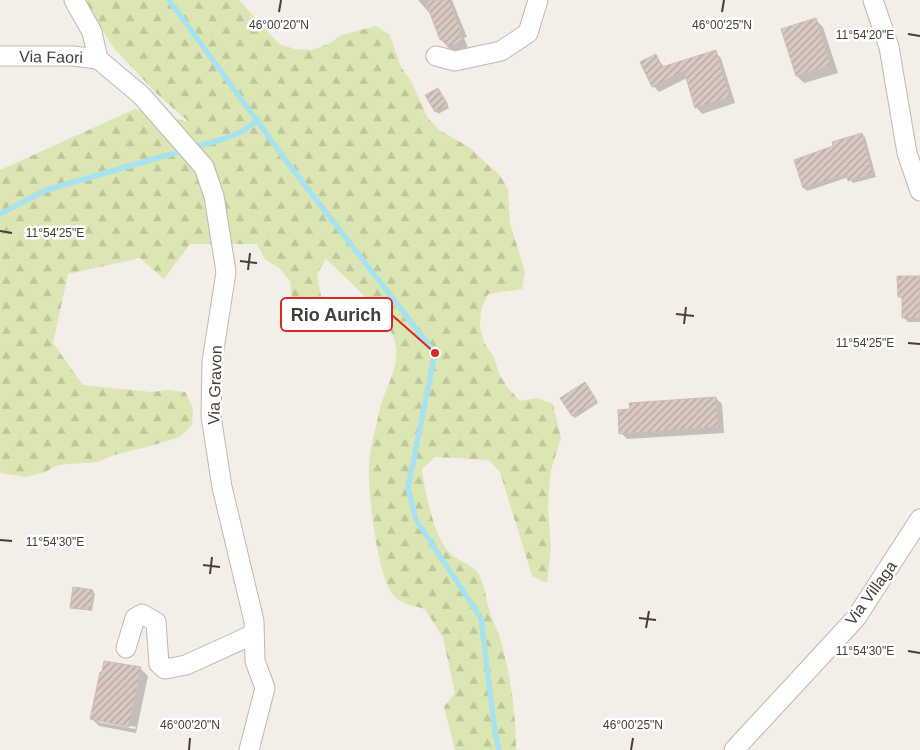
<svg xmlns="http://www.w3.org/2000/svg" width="920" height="750" viewBox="0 0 920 750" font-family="Helvetica,sans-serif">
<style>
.forest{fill:url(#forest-firs)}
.shadow{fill:#0003;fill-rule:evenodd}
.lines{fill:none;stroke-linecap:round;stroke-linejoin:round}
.stream{stroke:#a7e3ee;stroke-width:5.5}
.building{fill:url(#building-hatch);stroke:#d0bcb2}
.minor-casing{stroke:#c2b6ae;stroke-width:21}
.minor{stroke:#fff;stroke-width:19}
.ticks{fill:none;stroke:#473d37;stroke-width:2}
.labels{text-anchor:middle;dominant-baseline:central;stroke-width:5;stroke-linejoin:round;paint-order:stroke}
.street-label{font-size:16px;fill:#473d37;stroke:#fff}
.ticks-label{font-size:12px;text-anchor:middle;fill:#473d37;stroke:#fff;stroke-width:5;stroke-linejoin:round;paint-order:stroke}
.leader{fill:none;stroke:#d62828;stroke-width:2}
.callout-dot{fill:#d62828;stroke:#fff;stroke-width:2}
.callout{fill:#fff;stroke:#d62828;stroke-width:2}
.callout-label{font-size:18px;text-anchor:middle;font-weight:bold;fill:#473d37}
</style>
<defs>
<pattern id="forest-firs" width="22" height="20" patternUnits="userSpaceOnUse" patternTransform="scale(1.25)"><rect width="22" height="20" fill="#dce6b3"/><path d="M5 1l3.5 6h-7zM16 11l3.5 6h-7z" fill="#bec69b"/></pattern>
<pattern id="building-hatch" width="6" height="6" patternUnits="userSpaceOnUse" patternTransform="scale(1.25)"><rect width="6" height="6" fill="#d8c9c1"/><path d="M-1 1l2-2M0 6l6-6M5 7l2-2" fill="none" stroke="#b1a49e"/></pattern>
</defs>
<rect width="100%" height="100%" fill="#f4eee9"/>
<path class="forest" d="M83 0H239L279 44 295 49 312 50 328 44 342 35 376 26 390 35 401 67 411 81 428 118 439 130 469 147 486 163 499 174 508 189 510 223 525 272 522 289 488 294 481 310 480 327 484 343 494 357 499 374 508 388 520 401 537 398 553 404 561 438 551 470 549 488 548 509 551 549 547 583 532 576 500 472 489 460 435 457 422 469C424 489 435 541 451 554 459 562 471 563 478 573 485 584 485 594 488 606 491 619 499 631 502 645 511 679 516 715 516 750H455L444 707 455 693 443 638 425 609C415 606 401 604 394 596 377 578 368 491 369 466 370 448 375 431 379 413 383 392 399 370 396 348 394 319 347 279 326 259L317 274 327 330 311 325 298 314 292 298 290 281 279 268 265 259 257 244H190L164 279 140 258 68 274 53 343 83 385 151 392 168 390 185 392 193 408 192 425 180 437 147 447 114 455 98 462 58 465 43 473 26 477 0 473V170L135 109 189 122 157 94 113 47Z"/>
<path class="shadow" d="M418 0H452L467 37 464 38 468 47 453 52 441 40 431 15Z
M816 20 823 27 838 73 804 83 797 76Z
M715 52 721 58 735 103 702 114 696 107 687 78 659 92 653 86 656 56 664 67Z
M438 89 449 108 438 114 427 96Z
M862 134 865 137 876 177 853 183 849 177 807 191 804 188 795 161 835 147Z
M920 277V322H908L904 318 903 300 899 296Z
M587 386 598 403 575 418 573 416Z
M716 398 722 404 724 433 627 439 621 433Z
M74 589 95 593 92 611 71 607Z
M105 662 141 669 148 676 136 733 99 726 92 719ZM98 719 136 727 135 729 98 722Z"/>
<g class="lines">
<path class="stream" d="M169 0 287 162 435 353 408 488 416 520 481 618 495 732 499 750
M0 214 46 190 223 139 241 132 258 120"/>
</g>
<path class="building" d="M425 0H449L461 31 459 32 463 41 448 47 443 39 440 40Z
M816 18 831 65 796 76 781 29Z
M716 50 730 97 695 108 684 71 652 87 640 62 656 54 662 67Z
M438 88 448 105 435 112 425 95Z
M862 133 873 174 848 181 847 174 803 188 794 160 833 146 832 142Z
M897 276H920V318H902V297H898Z
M585 382 597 401 572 416 560 398Z
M716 397 718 427 619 434 618 410 630 409 629 403Z
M73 587 93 590 91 610 70 608Z
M104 661 141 667 129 727 90 719 100 672H102Z"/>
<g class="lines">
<defs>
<path id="minor" d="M74 0 92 32 98 59
M873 0 889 47 907 153 920 191
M0 56H73L98 59
M436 56 455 61 501 51 528 33 538 0
M98 59 141 95 204 167 214 196 226 272 212 362 211 416 222 487 254 621 255 661 265 688 249 750
M126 648 135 618 142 614 156 622 159 664 165 669 186 665 254 634
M734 750 856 618 920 519"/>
</defs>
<use href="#minor" class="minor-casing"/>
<use href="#minor" class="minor"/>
</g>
<path class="ticks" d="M279 12 281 0M722 12 724 0M908 34 920 36M0 231 12 233M240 261 257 263M248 270 250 253M676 314 694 316M684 324 686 307M908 343 920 344M0 540 12 541M203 565 220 567M210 574 212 557M639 618 656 620M646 628 649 611M908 651 920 653M189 750 190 738M631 750 633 738"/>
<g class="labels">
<g class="street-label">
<text transform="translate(51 57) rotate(1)">Via Faori</text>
<text transform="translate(215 385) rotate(-88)">Via Gravon</text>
<text transform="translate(871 593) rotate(-54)">Via Villaga</text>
</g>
</g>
<g class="ticks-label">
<text x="279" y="29">46°00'20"N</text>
<text x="722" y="29">46°00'25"N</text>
<text x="865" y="39">11°54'20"E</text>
<text x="55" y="237">11°54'25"E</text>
<text x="865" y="347">11°54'25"E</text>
<text x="55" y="546">11°54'30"E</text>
<text x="865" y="655">11°54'30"E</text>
<text x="190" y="729">46°00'20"N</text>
<text x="633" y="729">46°00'25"N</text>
</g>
<path class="leader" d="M435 353L392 315"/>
<circle class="callout-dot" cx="435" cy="353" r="5"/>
<rect class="callout" x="281" y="298" width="111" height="33" rx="5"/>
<g class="callout-label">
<text x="336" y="321">Rio Aurich</text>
</g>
</svg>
